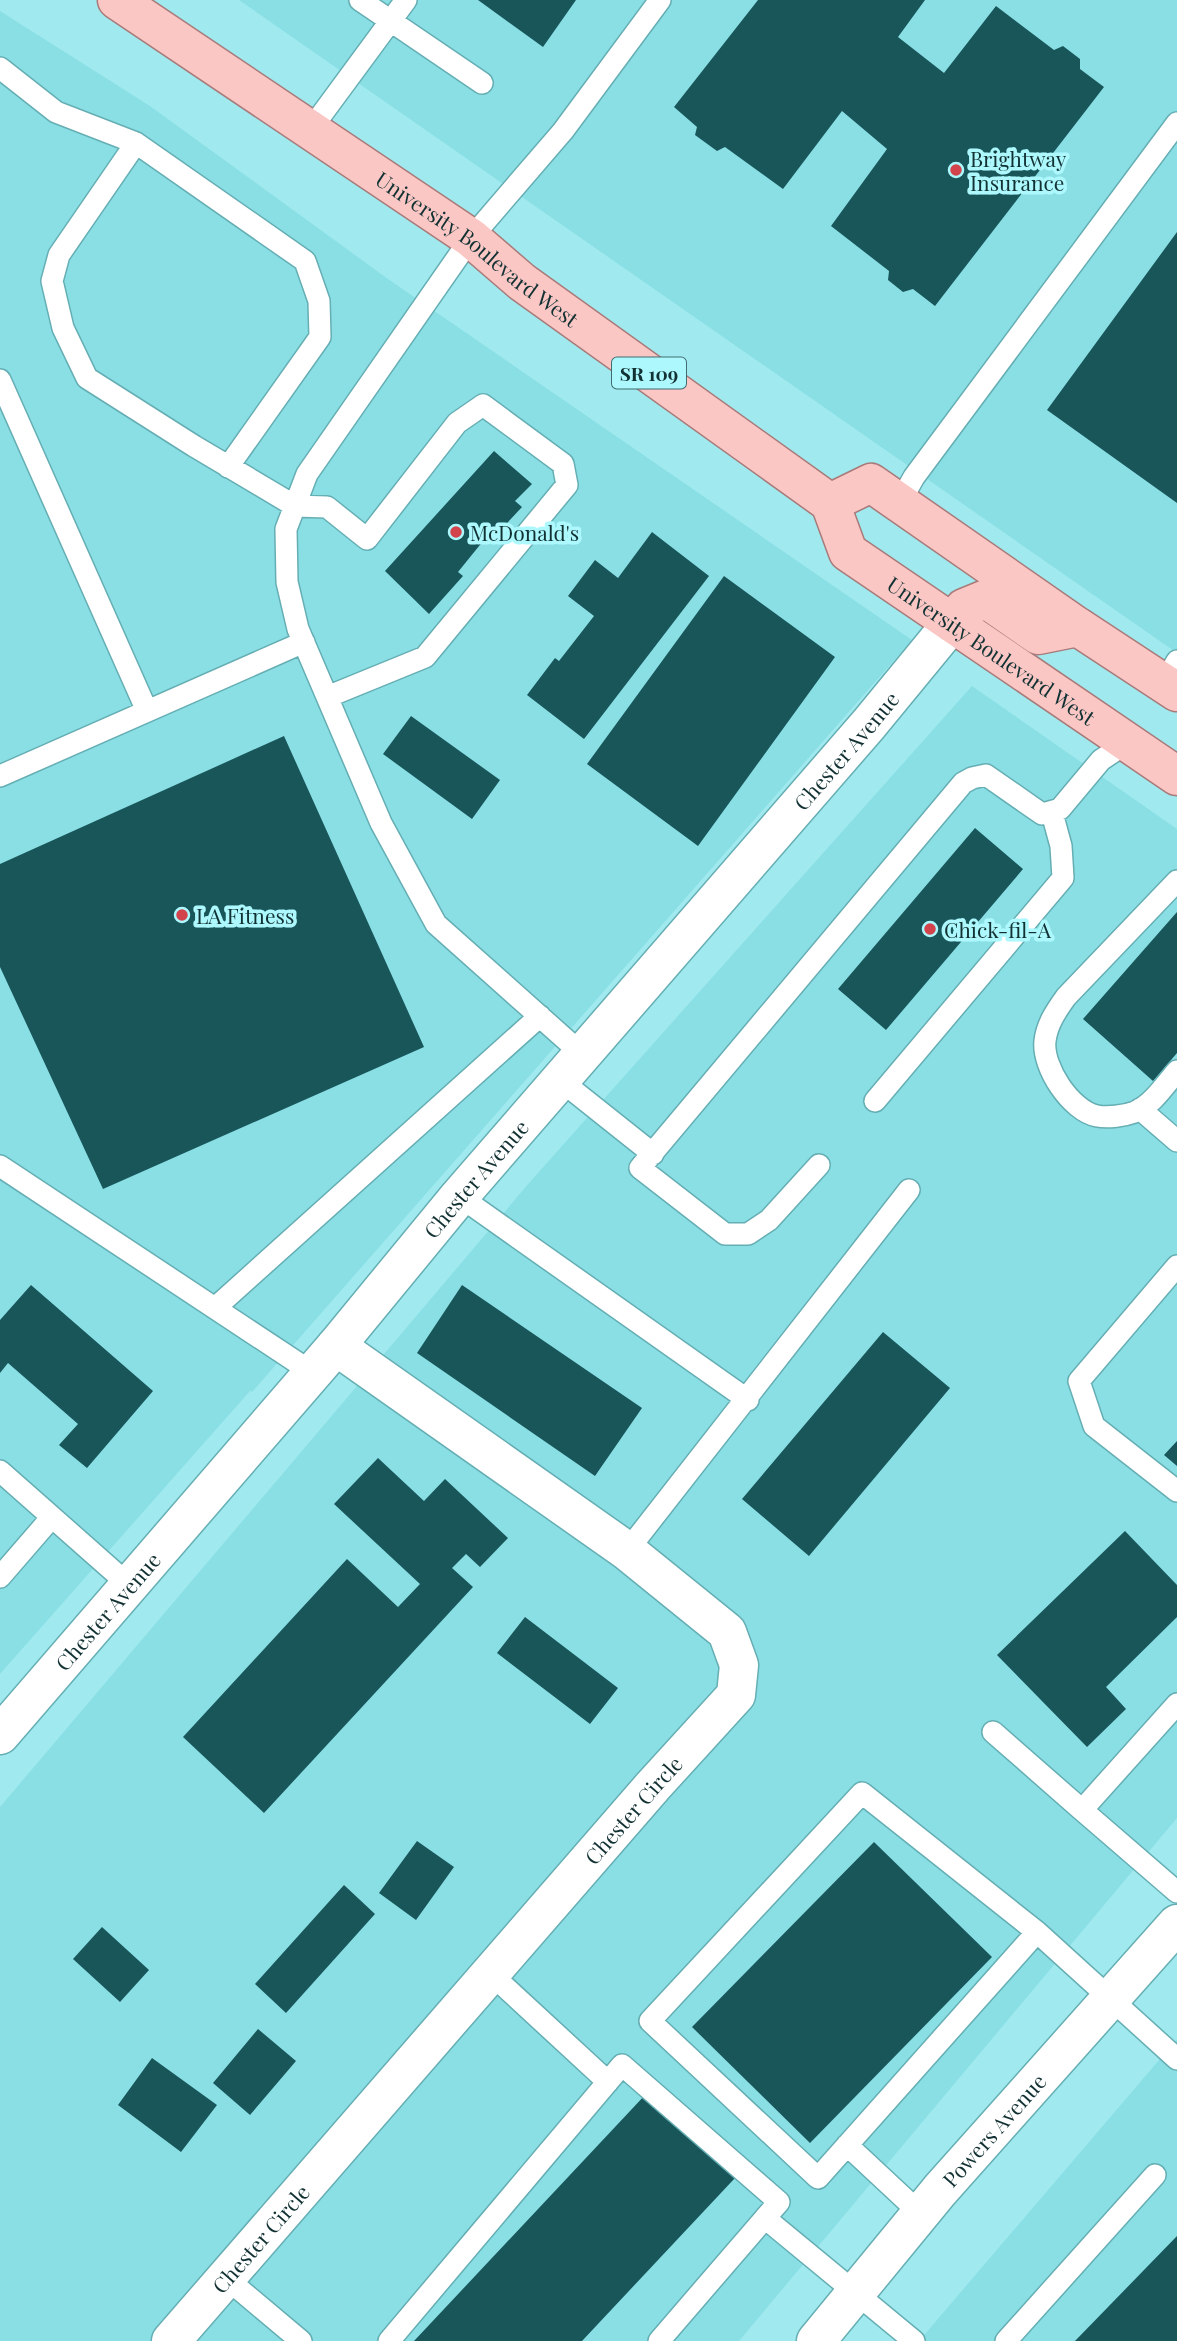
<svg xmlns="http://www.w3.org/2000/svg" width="1177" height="2341" viewBox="0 0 1177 2341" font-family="'Playfair Display',serif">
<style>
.built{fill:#8adfe5}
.building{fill:#18565a}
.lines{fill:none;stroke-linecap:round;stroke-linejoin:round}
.service-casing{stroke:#65aeb3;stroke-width:24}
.minor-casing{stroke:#65aeb3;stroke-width:41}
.tertiary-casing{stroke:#65aeb3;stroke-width:41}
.primary-casing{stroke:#a87a79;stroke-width:41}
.service{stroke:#fff;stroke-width:21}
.minor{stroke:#fff;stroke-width:38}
.tertiary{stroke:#fff;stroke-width:38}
.primary{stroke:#fbc7c5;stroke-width:38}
.poi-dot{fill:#d3434c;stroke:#adf8fd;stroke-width:2.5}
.labels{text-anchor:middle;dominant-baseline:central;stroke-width:7;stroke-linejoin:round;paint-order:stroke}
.shield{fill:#adf8fd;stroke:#406d70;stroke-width:2}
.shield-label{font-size:19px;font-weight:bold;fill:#123133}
.poi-label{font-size:21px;fill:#123133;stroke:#adf8fd;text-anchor:start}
.street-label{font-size:21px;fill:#123133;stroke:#adf8fd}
</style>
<rect width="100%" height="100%" fill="#a0eaef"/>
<path class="built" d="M239 0H1177V653Z
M0 11 150 106 388 279 912 640 252 1392 250 1391 0 1674Z
M972 686 1177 829V1818L739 2341H0V1807L529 1183Z
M1177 2039V2341H919Z"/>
<path class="building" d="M478 0H576L543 47Z
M758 0H925L898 37 944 73 996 6 1054 50 1063 46 1080 59V69L1104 87 935 306 913 289 903 292 888 280 889 271 831 226 887 149 842 111 783 189 725 147 717 151 695 135 697 127 674 107Z
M1177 232V503L1047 410Z
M494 451 532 484 515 501 522 507 497 534 492 530 458 572 463 576 429 614 385 571Z
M652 532 709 576 584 739 527 695 555 658 559 661 594 616 568 596 595 560 618 578Z
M724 576 835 657 698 846 587 764Z
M411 716 500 780 472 819 383 754Z
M284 736 424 1047 103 1189 0 967V864Z
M975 828 1023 869 886 1030 838 989Z
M1177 912V1053L1153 1081 1083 1019Z
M31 1285 153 1391 87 1468 59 1445 78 1424 8 1363 0 1373V1320Z
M462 1285 642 1408 595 1476 417 1353Z
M883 1332 950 1388 809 1556 742 1499Z
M1177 1441V1466L1164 1455Z
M378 1458 424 1501 445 1479 508 1538 480 1567 466 1554 452 1568 473 1587 264 1813 183 1737 347 1559 398 1607 420 1584 334 1504Z
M1125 1531 1177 1585V1617L1106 1687 1126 1709 1087 1747 997 1655Z
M525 1617 618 1688 590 1724 497 1653Z
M417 1841 454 1867 416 1920 379 1893Z
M874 1842 992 1957 810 2143 692 2027Z
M344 1885 375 1914 286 2013 255 1984Z
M102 1927 149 1970 120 2002 73 1959Z
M258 2029 296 2061 250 2115 213 2083Z
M152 2058 217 2105 181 2152 118 2105Z
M646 2094 735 2178 582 2341H414Z
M1177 2236V2341H1075Z"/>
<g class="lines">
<defs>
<path id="service" d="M360 0 482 83
M0 68 56 112 136 143 305 261 319 301 320 337 228 467
M311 129 406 0
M136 143 59 255 52 281 63 328 87 378 194 446 295 506 327 507 367 539 457 423 483 405 563 464 567 485 425 657 327 697
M0 380 147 711
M900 502 914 477 1177 123
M1164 683 1177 661
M0 776 304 642
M1177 881 1066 997C1056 1011 1047 1024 1045 1041 1042 1067 1071 1111 1097 1116 1108 1118 1124 1116 1135 1112 1152 1105 1165 1085 1177 1071
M582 1054 436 924 381 823 298 629 287 582 286 529 307 474 471 238 563 131 660 0
M560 1080 653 1154
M875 1101 1063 878 1061 846 1052 813
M1140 1109 1177 1141
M819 1165 769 1220 748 1234H725L640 1168 963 783 972 778 986 775 1042 814 1060 809 1101 760 1128 742
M0 1166 313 1373
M459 1196 748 1400
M1177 1266 1079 1381 1094 1426 1177 1491
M215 1308 540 1016
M0 1471 129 1585
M627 1551 909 1190
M0 1577 52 1517
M1177 1704 1082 1810 1177 1892
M993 1732 1082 1810
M1037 1932 818 2178 650 2021 862 1793 1037 1932 1177 2059
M491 1974 608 2082
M847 2145 921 2214
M226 2278 301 2341
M389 2341 622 2065 779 2202 765 2218
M659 2341 765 2218 914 2341
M1006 2341 1155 2175"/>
<g id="minor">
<path id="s1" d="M0 1735 336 1346 456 1200 869 724 952 623"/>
<path id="s2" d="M171 2341 653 1786 736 1695 739 1665 727 1632 627 1551 336 1346"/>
</g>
<g id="tertiary">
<path id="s3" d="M816 2341 940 2190 1177 1924"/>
</g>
<g id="primary">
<path id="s4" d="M117 0 471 238 522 282 830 503 848 552 1177 776"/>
<path d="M830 503 871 483 1078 627 1177 692"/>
<path d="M952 623 964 608 986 599 1038 635 1078 627"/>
</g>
</defs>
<use href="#service" class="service-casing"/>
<use href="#minor" class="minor-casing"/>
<use href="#tertiary" class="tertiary-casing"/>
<use href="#primary" class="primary-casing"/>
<use href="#service" class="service"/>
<use href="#minor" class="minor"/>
<use href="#tertiary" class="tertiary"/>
<use href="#primary" class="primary"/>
</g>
<g class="poi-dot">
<circle cx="956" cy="170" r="7"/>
<circle cx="456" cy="532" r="7"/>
<circle cx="182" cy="915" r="7"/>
<circle cx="930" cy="929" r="7"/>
</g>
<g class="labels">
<rect class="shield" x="612" y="357.5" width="74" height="31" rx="5"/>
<g class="shield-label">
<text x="649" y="373">SR 109</text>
</g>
<g class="poi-label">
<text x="970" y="158">Brightway<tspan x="970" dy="24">Insurance</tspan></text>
<text x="470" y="532">McDonald's</text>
<text x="196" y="915">LA Fitness</text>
<text x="944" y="929">Chick-fil-A</text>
</g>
<g class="street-label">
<text stroke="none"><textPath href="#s4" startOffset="438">University Boulevard West</textPath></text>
<text stroke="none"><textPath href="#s4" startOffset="1099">University Boulevard West</textPath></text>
<text stroke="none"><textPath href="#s1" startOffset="1298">Chester Avenue</textPath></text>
<text stroke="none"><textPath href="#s1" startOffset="732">Chester Avenue</textPath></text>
<text stroke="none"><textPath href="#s1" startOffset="164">Chester Avenue</textPath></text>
<text stroke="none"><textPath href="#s2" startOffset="704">Chester Circle</textPath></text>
<text stroke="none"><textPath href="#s3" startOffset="276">Powers Avenue</textPath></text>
<text stroke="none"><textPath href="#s2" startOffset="136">Chester Circle</textPath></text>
</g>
</g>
</svg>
